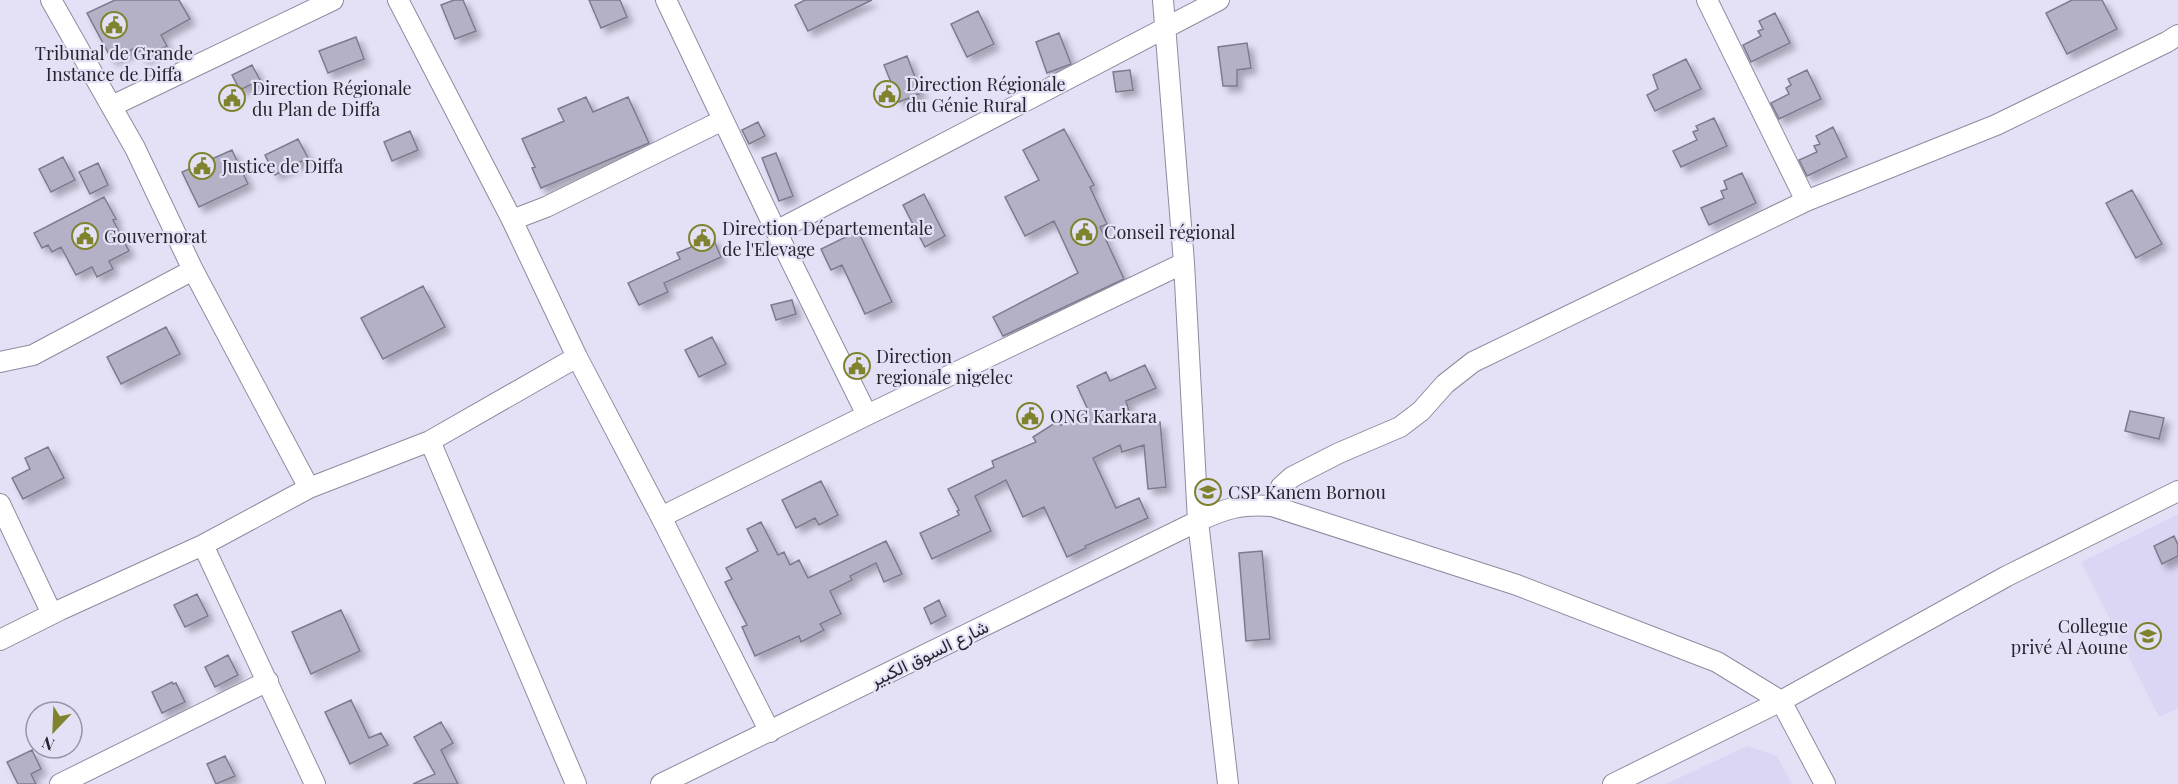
<svg xmlns="http://www.w3.org/2000/svg" width="2178" height="784" viewBox="0 0 2178 784" font-family="'Playfair Display',Vazirmatn,serif">
<style>
.built{fill:#dad6f4}
.building{fill:#b4b1c7;stroke:#7d7a8e;stroke-width:1.5;filter:url(#shadow)}
.lines{fill:none;stroke-linecap:round;stroke-linejoin:round}
.minor-casing{stroke:#8e8b9f;stroke-width:22}
.minor{stroke:#fff;stroke-width:20}
.labels{text-anchor:middle;dominant-baseline:central;stroke-width:4.5;stroke-linejoin:round;paint-order:stroke}
.poi-label{font-size:18px;fill:#26242d;stroke:#e4e1f7;text-anchor:start}
.street-label{font-size:18px;fill:#26242d;stroke:#e4e1f7}
</style>
<defs>
<filter id="shadow"><feDropShadow dx="5.5" dy="5.5" stdDeviation="3" flood-color="#0004"/></filter>
</defs>
<rect width="100%" height="100%" fill="#e4e1f7"/>
<path class="built" d="M2178 514V709L2159 717 2081 562Z
M1747 746 1777 756 1792 784H1666Z"/>
<path class="building" d="M115 0H179L190 19 161 35 167 46 143 59 137 47 112 60 87 13Z
M454 0H463L476 31 455 39 441 5Z
M589 0H620L627 17 601 28Z
M805 0H872L808 31 795 5Z
M2072 0H2102L2117 29 2067 54 2046 13Z
M978 11 994 44 967 57 951 24Z
M1775 13 1790 43 1751 62 1743 45 1761 36 1758 31 1763 29 1759 21Z
M1059 33 1071 64 1047 73 1036 42Z
M356 37 364 59 328 73 319 51Z
M1247 43 1251 68 1237 70V86H1223L1218 47Z
M907 56 921 93 899 102 884 65Z
M1686 59 1701 89 1655 111 1647 95 1658 89 1653 75Z
M252 65 260 80 240 90 232 75Z
M1130 70 1133 90 1116 92 1113 72Z
M1807 70 1821 99 1779 119 1771 103 1789 94 1786 88 1791 85 1788 79Z
M586 97 593 112 628 97 649 143 541 188 532 168 535 167 522 139 564 121 558 109Z
M1714 118 1727 146 1681 167 1673 151 1697 140 1693 132 1698 130 1696 126Z
M758 122 765 136 749 144 742 130Z
M1833 127 1847 157 1807 176 1799 160 1817 152 1814 146 1820 144 1816 136Z
M1064 129 1094 185 1090 187 1107 224 1100 227 1124 279 1003 336 993 317 1078 273 1054 221 1025 236 1005 197 1039 180 1023 150Z
M410 131 418 150 392 161 384 142Z
M298 139 308 158 275 175 265 155Z
M232 150 248 184 199 207 182 172Z
M776 153 793 196 779 201 762 158Z
M63 157 75 180 51 192 39 169Z
M98 163 108 185 90 194 79 172Z
M1742 173 1756 203 1709 225 1701 208 1724 198 1721 191 1727 189 1724 181Z
M2132 190 2162 244 2136 258 2106 203Z
M924 194 945 236 925 247 903 205Z
M104 197 116 219 113 220 129 251 109 261 113 269 97 277 92 267 76 275 61 247 52 252 48 245 42 248 34 233Z
M858 231 892 302 865 314 842 265 831 270 821 249Z
M713 238 721 257 664 283 668 292 639 305 628 283 680 259 677 253Z
M423 286 445 327 383 359 361 318Z
M792 300 796 314 776 320 771 305Z
M166 327 180 354 121 384 107 357Z
M712 337 726 364 699 377 685 350Z
M1145 365 1156 388 1126 401 1133 424 1160 422 1166 487 1148 489 1144 445 1122 452 1120 445 1093 458 1116 508 1139 498 1148 518 1085 546 1086 548 1067 557 1044 507 1023 517 1006 480 975 496 991 531 932 559 920 533 959 515 957 511 959 510 948 489 994 467 992 461 1036 442 1033 437 1058 421 1061 425 1089 412 1077 386 1106 372 1110 381Z
M2130 411 2164 418 2159 439 2125 431Z
M48 447 64 478 23 499 12 478 30 469 25 458Z
M821 481 838 515 819 525 815 518 796 528 782 500Z
M761 522 778 555 784 552 790 565 799 560 808 578 886 541 902 574 884 582 876 563 850 576 852 580 830 591 841 614 820 624 824 630 801 642 799 636 755 656 742 627 747 625 725 582 732 579 726 568 758 551 747 529Z
M2174 536 2178 545V556L2162 564 2154 546Z
M1262 551 1270 639 1246 641 1239 553Z
M197 594 208 616 185 627 174 605Z
M939 600 946 616 931 624 924 608Z
M341 610 360 651 311 674 292 632Z
M228 655 238 675 215 687 205 667Z
M172 682 173 684 176 683 185 702 162 713 152 692Z
M351 700 369 738 381 733 388 745 350 764 325 712Z
M441 722 453 743 441 750 458 784H413L435 774 414 737Z
M32 750 41 769 31 774 36 784H18L7 762Z
M225 756 235 776 216 784 207 764Z"/>
<g class="lines">
<defs>
<path id="minor" d="M51 0 135 148 193 270 309 488
M398 0 512 220 577 357 661 517 770 732
M666 0 776 231 867 415
M1163 0 1184 263 1198 521 1228 784
M1707 0 1806 201
M112 106 333 0
M512 220 546 207 723 120
M776 231 1219 0
M0 362 33 355 193 270
M430 441 576 784
M0 504 52 614
M1272 506 1281 487 1292 477 1339 453 1400 427 1421 411 1445 384 1473 362 1806 201 1996 125 2167 42 2178 35
M661 517 867 415 1184 263
M203 545 315 784
M0 640 60 610 203 545 309 488 430 441 577 357
M60 784 268 681
M661 784 1198 521C1227 508 1240 504 1272 506L1517 585 1717 662 1781 701 1825 784
M1613 784 1781 701 2007 576 2178 491"/>
</defs>
<use href="#minor" class="minor-casing"/>
<use href="#minor" class="minor"/>
</g>
<defs>
<symbol id="civic-ring" viewBox="-11 -11 22 22"><circle r="9.5" fill="#e4e1f7" stroke="#7f832d" stroke-width="1.5"/><path d="M-.6-6.5H3V-4.5H.6V-3L4-1V1h2V6H-6V1h2V-1L-.6-3ZM-1.2 2.5V6h2.4V2.5Z" fill="#7f832d"/></symbol>
<symbol id="school-ring" viewBox="-11 -11 22 22"><circle r="9.5" fill="#e4e1f7" stroke="#7f832d" stroke-width="1.5"/><path d="M0-5L7-2L0 1L-7-2ZM-4 1L0 2.5L4 1V4Q0 6-4 4Z" fill="#7f832d"/></symbol>
</defs>
<g fill-rule="evenodd">
<use href="#civic-ring" x="99" y="10" width="30" height="30"/>
<use href="#civic-ring" x="872" y="79" width="30" height="30"/>
<use href="#civic-ring" x="217" y="83" width="30" height="30"/>
<use href="#civic-ring" x="187" y="151" width="30" height="30"/>
<use href="#civic-ring" x="1069" y="217" width="30" height="30"/>
<use href="#civic-ring" x="70" y="221" width="30" height="30"/>
<use href="#civic-ring" x="687" y="223" width="30" height="30"/>
<use href="#civic-ring" x="842" y="351" width="30" height="30"/>
<use href="#civic-ring" x="1015" y="401" width="30" height="30"/>
<use href="#school-ring" x="1193" y="477" width="30" height="30"/>
<use href="#school-ring" x="2133" y="621" width="30" height="30"/>
</g>
<g class="labels">
<g class="poi-label">
<text x="114" y="53" text-anchor="middle">Tribunal de Grande<tspan x="114" dy="21">Instance de Diffa</tspan></text>
<text x="906" y="84">Direction Régionale<tspan x="906" dy="21">du Génie Rural</tspan></text>
<text x="252" y="88">Direction Régionale<tspan x="252" dy="21">du Plan de Diffa</tspan></text>
<text x="222" y="166">Justice de Diffa</text>
<text x="722" y="228">Direction Départementale<tspan x="722" dy="21">de l'Elevage</tspan></text>
<text x="1104" y="232">Conseil régional</text>
<text x="104" y="236">Gouvernorat</text>
<text x="876" y="356">Direction<tspan x="876" dy="21">regionale nigelec</tspan></text>
<text x="1050" y="416">ONG Karkara</text>
<text x="1228" y="492">CSP Kanem Bornou</text>
<text x="2128" y="626" text-anchor="end">Collegue<tspan x="2128" dy="21">privé Al Aoune</tspan></text>
</g>
<g class="street-label">
<text transform="translate(929 653) rotate(-26)">شارع السوق الكبير</text>
</g>
</g>
<g transform="translate(54 730) rotate(203)"><circle r="28" fill="#e4e1f7" stroke="#9895a6" stroke-width="1.5"/>
<path d="M0-4.5L10 22L0 15L-10 22Z" fill="#7f832d"/>
<text y="-9" font-size="16" font-weight="bold" text-anchor="middle" fill="#26242d">N</text>
</g>
</svg>
